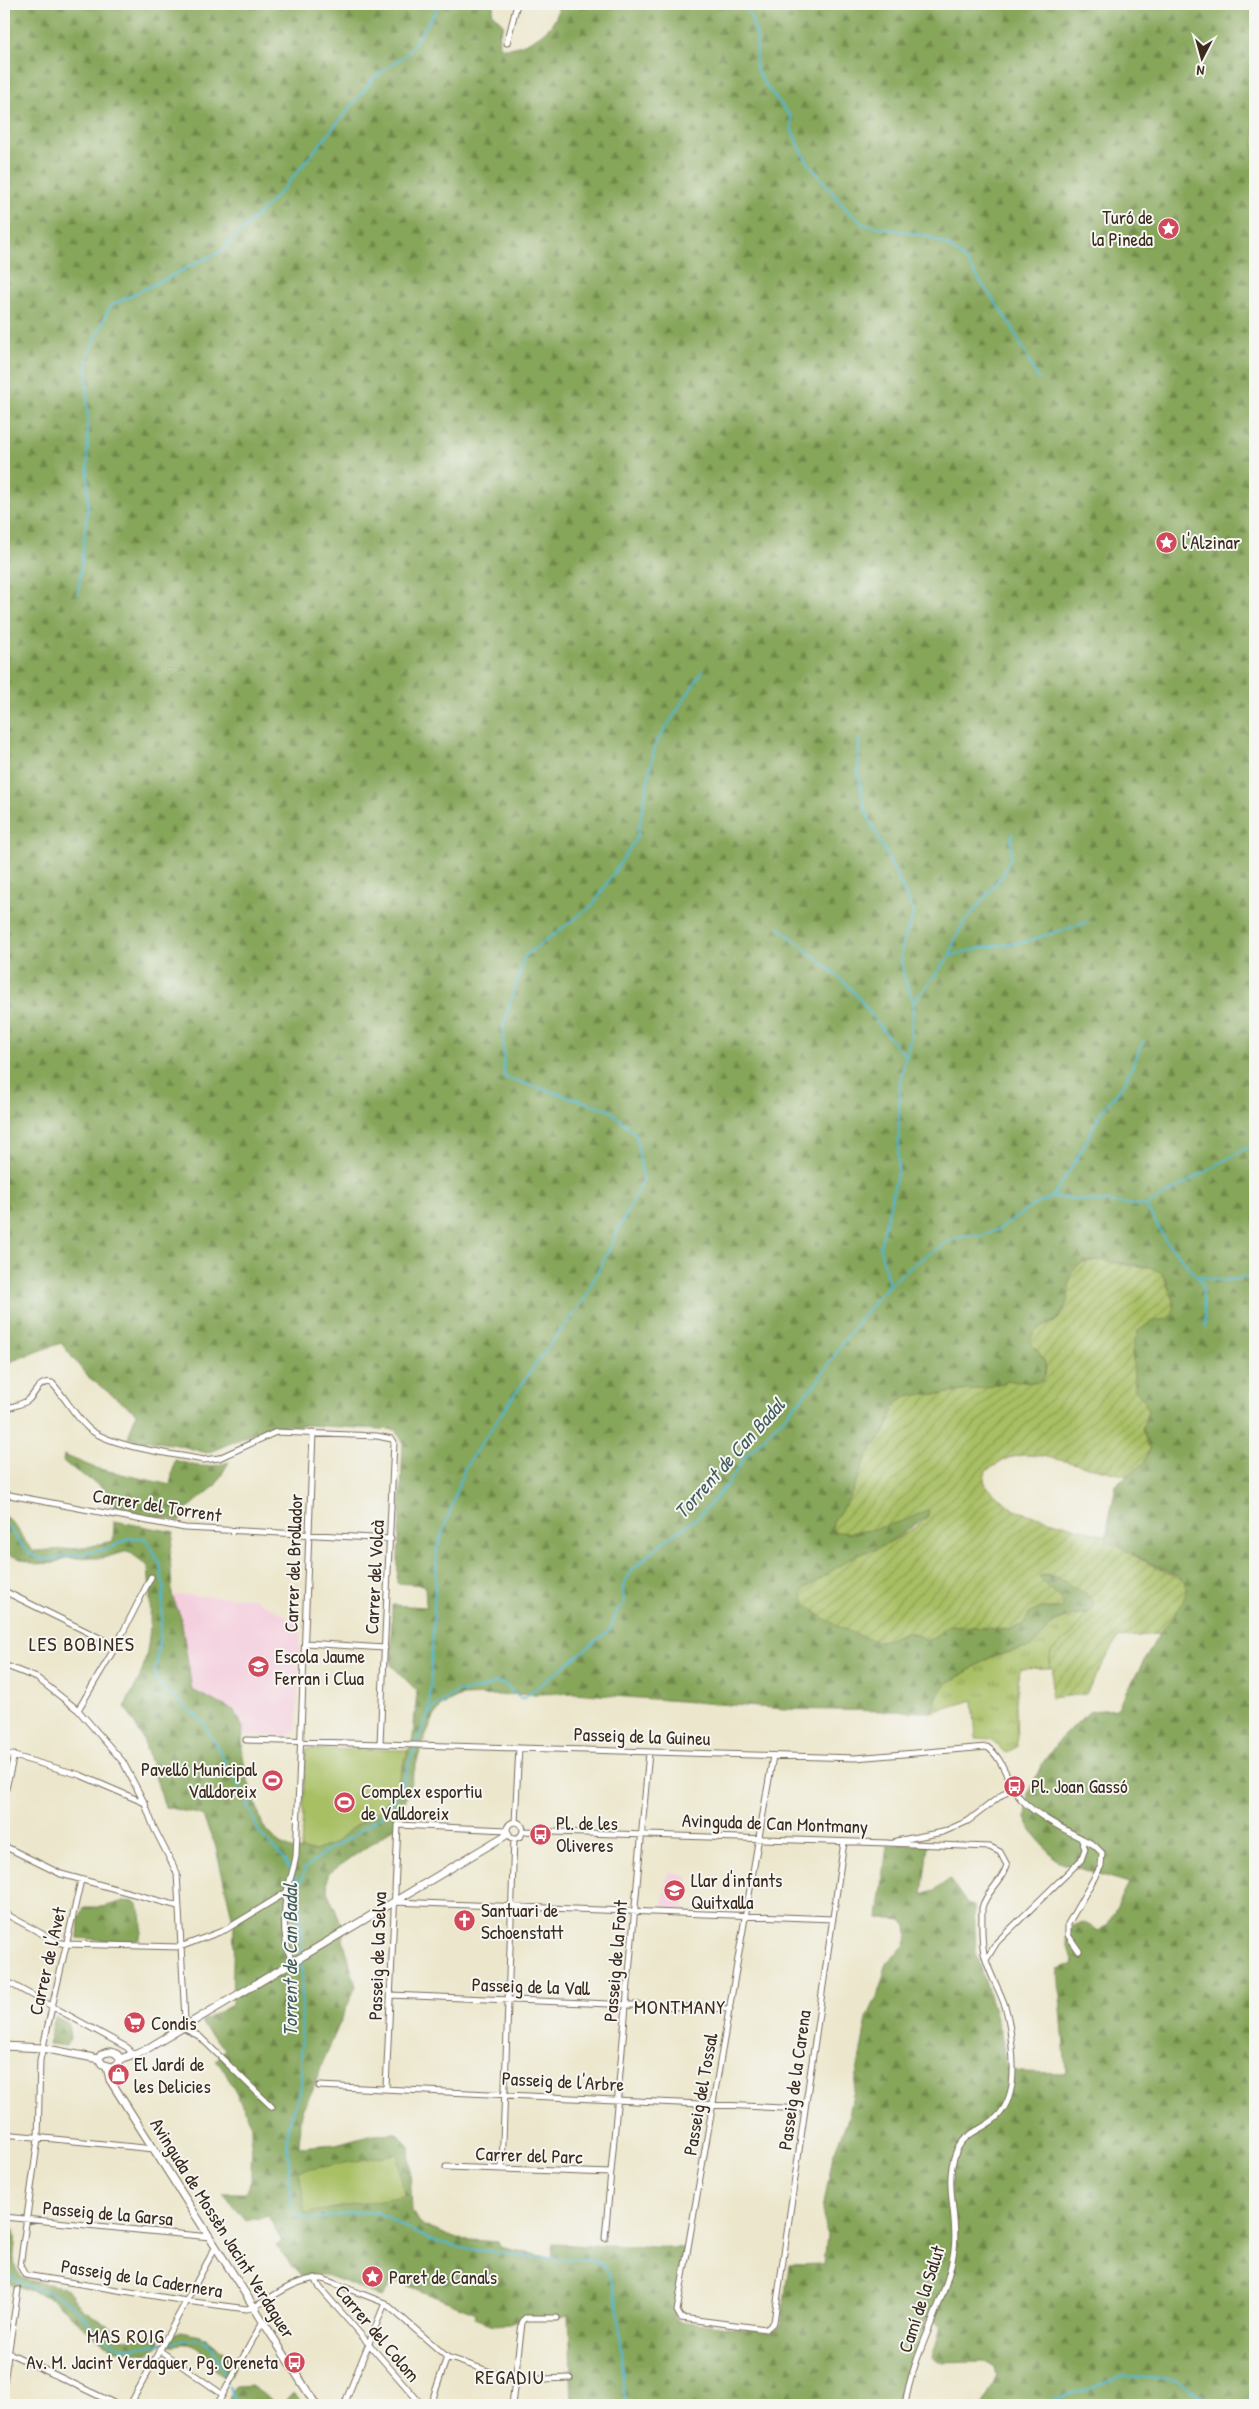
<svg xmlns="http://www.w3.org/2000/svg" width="1259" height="2409" viewBox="0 0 1259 2409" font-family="'Patrick Hand',sans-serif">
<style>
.built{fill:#f4cfde}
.grass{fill:url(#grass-tufts);stroke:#727441}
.forest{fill:url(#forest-firs);stroke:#60683c;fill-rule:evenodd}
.garden{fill:url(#garden-furrows);stroke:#727441}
.pitch{fill:#a8bf64;stroke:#727441}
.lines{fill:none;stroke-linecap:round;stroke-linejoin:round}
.stream{stroke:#50b7ce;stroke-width:2}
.minor-casing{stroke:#796c5b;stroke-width:7}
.tertiary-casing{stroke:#796c5b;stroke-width:9}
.minor{stroke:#fff;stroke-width:5}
.tertiary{stroke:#fff;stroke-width:7}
.labels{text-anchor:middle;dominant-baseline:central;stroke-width:4;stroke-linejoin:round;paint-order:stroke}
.poi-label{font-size:19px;fill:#3b2a1e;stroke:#f6f6f2;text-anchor:start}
.street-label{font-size:19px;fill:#3b2a1e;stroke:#f6f6f2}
.water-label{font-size:20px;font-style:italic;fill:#425b5c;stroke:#f6f6f2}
.neighbourhood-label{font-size:20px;letter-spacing:1px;fill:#3b2a1e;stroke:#f6f6f2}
</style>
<defs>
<pattern id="grass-tufts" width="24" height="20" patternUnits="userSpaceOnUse" patternTransform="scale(1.25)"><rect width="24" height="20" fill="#a8bf64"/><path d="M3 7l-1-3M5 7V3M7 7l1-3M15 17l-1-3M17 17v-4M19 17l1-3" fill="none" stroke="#8a9b52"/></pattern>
<pattern id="forest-firs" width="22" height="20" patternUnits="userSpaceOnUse" patternTransform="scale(1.25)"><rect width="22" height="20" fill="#86a65a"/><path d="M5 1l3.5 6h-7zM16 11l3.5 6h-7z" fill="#6f874a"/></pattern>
<pattern id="garden-furrows" width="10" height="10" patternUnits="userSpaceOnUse" patternTransform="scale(1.25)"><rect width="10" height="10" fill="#a8bf64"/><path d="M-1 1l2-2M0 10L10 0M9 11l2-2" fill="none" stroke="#8a9b52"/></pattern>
</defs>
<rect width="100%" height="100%" fill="#f6f6f2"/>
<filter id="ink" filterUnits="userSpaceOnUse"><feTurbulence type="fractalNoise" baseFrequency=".02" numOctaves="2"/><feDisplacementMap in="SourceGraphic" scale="10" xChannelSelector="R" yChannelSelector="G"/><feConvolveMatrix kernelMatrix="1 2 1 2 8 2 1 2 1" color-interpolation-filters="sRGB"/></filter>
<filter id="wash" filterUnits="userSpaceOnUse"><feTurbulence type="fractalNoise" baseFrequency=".0096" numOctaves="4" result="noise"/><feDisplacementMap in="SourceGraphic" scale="20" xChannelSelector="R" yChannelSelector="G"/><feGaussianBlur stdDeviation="1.12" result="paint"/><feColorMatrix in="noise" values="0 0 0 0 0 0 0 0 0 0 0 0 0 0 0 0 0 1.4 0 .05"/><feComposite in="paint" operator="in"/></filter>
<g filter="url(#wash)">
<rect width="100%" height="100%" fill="#ece7cc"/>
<path class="built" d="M172 1595 253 1598 301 1624 296 1729 287 1736 243 1735V1728L235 1711 192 1690 187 1651Z
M667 1873 688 1875 684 1909 663 1908Z"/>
<path class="grass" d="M1088 1613 1070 1636 1051 1652 1049 1668 1020 1669 1016 1701 1017 1747 1005 1753 991 1739 976 1738 973 1700 932 1712 938 1694 946 1684 991 1657 1036 1644 1048 1627 1059 1620Z"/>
<path class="forest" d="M4 4H494L492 13 504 25C500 33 495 41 503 48 524 50 562 27 558 4H1255V2405H983L997 2376 995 2367 985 2361 939 2362 933 2358 941 2324 927 2317 919 2346 906 2375 901 2405H572L569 2315 557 2318H525L509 2324 493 2325 475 2318 476 2313 393 2280 382 2298C362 2290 322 2267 302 2277L276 2246 282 2242 269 2216 246 2221 223 2193H246L251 2181 252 2125 225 2071 216 2061 225 2049 202 2025V2021L232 2005 234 1925 215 1844 202 1815 165 1807 143 1739 125 1706C130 1695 137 1685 141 1674 153 1640 151 1601 148 1566L128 1551 103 1558H65L54 1563 35 1564 4 1553V1516C20 1525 21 1541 34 1551L83 1548 113 1541 114 1521 174 1532 170 1555 172 1595 181 1618 192 1690 235 1711 243 1728 242 1749 246 1774 263 1826 280 1844 294 1850 315 1851 335 1843 352 1828 379 1811 394 1792 413 1738 417 1691 391 1665 392 1605 426 1607 425 1585 397 1583 403 1443 397 1430 307 1425 272 1426 207 1453 178 1445 128 1438 136 1413 87 1376 61 1343 4 1364ZM1096 1260 1150 1267 1166 1279 1174 1305 1163 1319 1151 1322 1138 1331 1132 1352 1133 1384 1135 1391 1144 1400 1146 1417 1142 1429 1149 1449 1144 1463 1116 1485C1114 1497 1105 1534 1107 1542L1180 1577 1176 1611 1159 1634 1117 1709 1090 1711 1060 1739 1042 1764 1028 1793 1026 1818 1031 1831 1058 1862 1129 1883 1107 1926 1099 1931 1083 1922 1073 1926 1066 1938 1073 1964 1058 1969 1066 2073 1019 2072 1006 2067 1001 2034 976 1952 974 1906 967 1904 950 1879 934 1891 922 1895 928 1845 899 1844 887 1846 878 1918 902 1920 907 1926 908 1936 904 1946 887 1962 879 1992 867 2018 849 2116 833 2155 823 2209 827 2235 824 2264 789 2265 781 2326 770 2332 678 2321 674 2315 684 2248C640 2246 597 2247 553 2244L551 2258 500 2247 498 2242 457 2239 424 2226 417 2220 412 2211 409 2146 396 2133 372 2134 336 2144 299 2147 300 2118 303 2108 313 2090 322 2064 356 1986 343 1939 345 1932 327 1891 328 1874 398 1825 422 1745 434 1717 442 1705 461 1696 573 1693 785 1709 932 1712 938 1694 946 1684 991 1657 1031 1647 1053 1623 1066 1617 1088 1613 1094 1609V1602C1086 1590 1054 1574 1039 1576 1044 1587 1056 1592 1063 1601L1061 1608H1041L1029 1614 1023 1625 1010 1630 949 1625 943 1627 934 1638 928 1639 908 1632 881 1641 852 1632 814 1611 805 1589 851 1558 883 1546 928 1516 929 1510 923 1511 896 1523 847 1534 833 1523 851 1495 867 1456 885 1432 894 1406 911 1395 943 1394 990 1387 1008 1381 1036 1383 1042 1381C1051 1366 1043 1355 1031 1345L1045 1325 1057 1320 1068 1303 1070 1288 1083 1262Z
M64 1455 95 1468 170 1485 175 1460C198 1467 206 1469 229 1462L215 1486 186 1510 180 1521 114 1509V1498C100 1482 79 1476 63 1461Z
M124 1901 135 1902C143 1908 144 1933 138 1940L127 1942 78 1938 79 1919 84 1907H103Z
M55 2017 68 2023 70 2038 66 2046 48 2044Z
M4 2223 10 2225C24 2239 3 2261 24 2279L62 2287 69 2291 82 2309 112 2328 115 2336C129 2343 143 2335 157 2334L160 2336V2344L148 2354 116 2350 98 2340 53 2299 4 2281Z
M181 2331 201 2335 207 2339 233 2360 235 2367 228 2378C211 2375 210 2356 198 2348 183 2339 177 2348 167 2344L171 2335Z
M251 2386 278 2404 285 2402 293 2393 305 2405H225L235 2387Z"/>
<path class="garden" d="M1103 1260 1130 1266 1150 1267 1162 1273 1173 1299V1312L1169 1318 1151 1322 1138 1331 1132 1352 1135 1390 1144 1400 1148 1411 1142 1429 1149 1449 1144 1463 1127 1476 1043 1456 1023 1455 1008 1458 986 1471 984 1479 986 1486 1014 1510 1106 1536 1107 1542 1120 1547 1140 1559 1185 1581C1191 1601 1170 1620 1159 1634L1118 1638 1086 1694 1051 1698 1053 1668H1049L1051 1652 1070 1636 1088 1613 1094 1609V1602L1090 1597 1060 1579 1047 1575 1039 1576C1044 1587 1056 1592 1063 1601L1061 1608H1041L1029 1614 1023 1625 1010 1630 949 1625C942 1628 938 1637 931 1639 922 1641 918 1633 909 1632 899 1632 890 1641 880 1641 861 1640 806 1614 802 1595L805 1589 851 1558 883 1546 916 1527 928 1516 929 1510C921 1511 916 1516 908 1519 891 1525 848 1538 832 1530L833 1523 851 1495 867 1456 885 1432 898 1401 911 1395 943 1394 990 1387 1008 1381 1036 1383 1042 1381C1051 1367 1043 1355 1031 1345 1030 1325 1049 1329 1059 1318 1081 1290 1052 1262 1103 1260Z"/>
<path class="pitch" d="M306 1749 408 1750 394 1792 379 1811 352 1828 335 1843 315 1851 301 1850Z
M397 2154 404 2196 306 2213 299 2171Z"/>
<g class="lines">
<path class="stream" d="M746 4 757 36 756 69 766 86 791 117 792 131 807 161 846 209 863 224 927 236 949 246 966 261 1011 325 1038 379
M78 594 88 505 87 358 110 306 223 250 285 187 375 77 407 54 436 11 437 4
M859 740 858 774 865 810 913 910C913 923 907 929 904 940 897 962 905 982 914 1002
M779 927C802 948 828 965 850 988 870 1010 884 1036 906 1056
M950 956 981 948 1024 942 1088 922
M1053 1196 1078 1157 1101 1112 1124 1084 1143 1042
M1146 1206 1166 1241 1202 1282 1205 1326
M1199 1276 1222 1281 1255 1276
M889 1285 880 1248 898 1170 900 1080 910 1041 914 1002 950 956 955 939 963 924 1002 876 1011 857 1012 833
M4 1523C17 1536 24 1556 45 1560L108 1549 130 1538H142L146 1540 159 1562 164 1587 161 1626 155 1673 158 1683 203 1722 241 1790 259 1832 281 1856 300 1883
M429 1713 437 1549 465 1467 541 1356 583 1302 643 1180 636 1134 608 1109 504 1077 503 1026 525 956 593 905 637 837 655 745 703 670
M302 1954 299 1889 305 1868 329 1849 348 1839 386 1813 403 1782 422 1728 433 1708 457 1692 485 1688 495 1683H503L520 1698H524L610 1630 618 1609 624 1605 623 1587 630 1572 662 1543 697 1518 714 1500 730 1481 743 1460 817 1382 850 1332 876 1299 889 1285 917 1262 950 1240 970 1235 983 1236 997 1230 1034 1205 1052 1197 1146 1206 1255 1143
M302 1958 301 2086C299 2101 290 2112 288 2127 286 2140 289 2153 289 2166 290 2188 287 2193 296 2215L312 2220 349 2213 376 2212 430 2240 467 2249 507 2253 526 2257 590 2260 603 2264C606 2270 611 2277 613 2285 623 2324 619 2366 626 2405
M4 2271C11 2276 18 2282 26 2285 39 2291 54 2292 65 2300 85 2313 101 2346 128 2348 143 2348 194 2336 203 2340 217 2347 222 2369 227 2383
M229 2387 237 2405
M1045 2405 1051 2399 1085 2391 1122 2376 1176 2380 1202 2397 1219 2402 1238 2403 1255 2397"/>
</g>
</g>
<g filter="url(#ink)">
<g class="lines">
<defs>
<path id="minor" d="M507 43 517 4
M4 1409C11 1407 20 1405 27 1401 36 1394 38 1380 52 1383 65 1397 74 1415 88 1428 109 1447 175 1454 204 1460L219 1458 276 1432 377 1436 392 1439 394 1442 380 1743
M4 1494 185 1528 391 1539
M4 1591 116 1646
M305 1643 385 1648
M4 1665 37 1678 78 1710 123 1762 145 1804 154 1828 177 1873 185 2019 183 2028 199 2036 272 2107
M78 1710 116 1646 151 1577
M246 1740 855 1758 987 1747C1004 1758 1007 1784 1021 1799 1037 1817 1072 1833 1094 1845L1102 1853 1101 1866 1068 1924V1935L1079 1951
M4 1753 80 1775 145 1803
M773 1756 677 2311 681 2318 766 2329 774 2322 844 1842
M4 1797 14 1755
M507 1830a8 8 0 1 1 16 0a8 8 0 1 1-16 0Z
M515 1822 519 1748
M523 1831 888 1843
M896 1841 943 1832 968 1821 1011 1788
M886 1843 990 1847 1000 1852 1007 1865C1002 1883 986 1891 982 1908 982 1922 981 1939 984 1953 988 1972 999 1988 1005 2006 1011 2026 1015 2065 1012 2085 1003 2135 970 2120 956 2152 943 2184 959 2217 954 2250 946 2304 913 2351 905 2405
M4 1846 61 1874 178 1906
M81 1880 40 2060 38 2139 20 2266 25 2275 186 2301 247 2309 254 2307C275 2296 299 2276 323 2279L385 2303 447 2357 515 2380 570 2378
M394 1902 833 1919
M4 1913 57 1942 66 1944 180 1947 225 1930 287 1892
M986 1960 997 1942 1081 1860 1085 1849 1081 1838
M292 1962C283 1940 283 1914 287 1891 290 1879 294 1868 296 1856L313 1433
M4 1980 128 2048 132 2055
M390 1995 730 2009
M319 2086 805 2109
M386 2088 398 1825 507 1830
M4 2134 154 2149
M446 2167 611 2173
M502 2169 514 1838
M4 2217 210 2237
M605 2238 649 1752
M315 2278 320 2288 422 2405
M159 2350 222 2394
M7 2352 118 2405
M4 2382 18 2290
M130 2405 216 2246
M217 2405 263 2321
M344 2405 385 2303
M433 2405 434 2395 447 2357
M512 2405 522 2323 525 2318H557"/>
<path id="tertiary" d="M4 2046 42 2048 99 2059
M99 2059 102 2064 112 2067 119 2064 120 2059
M99 2059 101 2055C108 2050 117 2051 120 2059
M120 2059 145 2050 508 1834
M107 2067 110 2080 316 2405"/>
</defs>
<use href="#minor" class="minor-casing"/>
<use href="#tertiary" class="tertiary-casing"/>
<use href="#minor" class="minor"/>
<use href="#tertiary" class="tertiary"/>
</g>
</g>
<defs>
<symbol id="sight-disc" viewBox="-11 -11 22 22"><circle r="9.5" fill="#d1495b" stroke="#f6f6f2"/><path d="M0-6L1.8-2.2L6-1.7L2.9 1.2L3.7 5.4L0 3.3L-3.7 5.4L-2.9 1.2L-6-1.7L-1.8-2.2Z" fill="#fff"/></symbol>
<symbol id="school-disc" viewBox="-11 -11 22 22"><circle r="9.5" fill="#d1495b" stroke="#f6f6f2"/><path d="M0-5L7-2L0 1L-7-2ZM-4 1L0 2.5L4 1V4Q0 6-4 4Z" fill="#fff"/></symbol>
<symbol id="stadium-disc" viewBox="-11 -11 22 22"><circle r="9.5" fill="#d1495b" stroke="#f6f6f2"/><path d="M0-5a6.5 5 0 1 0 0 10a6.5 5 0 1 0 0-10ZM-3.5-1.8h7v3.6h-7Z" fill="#fff"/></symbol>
<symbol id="bus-disc" viewBox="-11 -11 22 22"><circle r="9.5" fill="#d1495b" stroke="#f6f6f2"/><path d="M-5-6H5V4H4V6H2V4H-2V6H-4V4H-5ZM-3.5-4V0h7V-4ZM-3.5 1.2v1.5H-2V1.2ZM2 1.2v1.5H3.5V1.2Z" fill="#fff"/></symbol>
<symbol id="church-disc" viewBox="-11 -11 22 22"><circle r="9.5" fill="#d1495b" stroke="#f6f6f2"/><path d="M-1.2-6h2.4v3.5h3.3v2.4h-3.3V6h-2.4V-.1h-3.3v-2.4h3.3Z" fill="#fff"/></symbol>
<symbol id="supermarket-disc" viewBox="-11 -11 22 22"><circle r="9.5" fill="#d1495b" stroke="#f6f6f2"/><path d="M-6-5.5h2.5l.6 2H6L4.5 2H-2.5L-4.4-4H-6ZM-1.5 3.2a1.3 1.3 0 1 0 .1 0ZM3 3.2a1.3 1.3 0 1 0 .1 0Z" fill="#fff"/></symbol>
<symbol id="shop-disc" viewBox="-11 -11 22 22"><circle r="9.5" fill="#d1495b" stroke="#f6f6f2"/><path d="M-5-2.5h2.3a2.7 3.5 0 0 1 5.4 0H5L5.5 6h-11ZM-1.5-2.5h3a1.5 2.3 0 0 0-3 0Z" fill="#fff"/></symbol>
</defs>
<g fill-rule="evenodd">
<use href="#sight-disc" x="1156" y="216" width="25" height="25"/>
<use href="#sight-disc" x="1154" y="530" width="25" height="25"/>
<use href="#school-disc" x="246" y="1654" width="25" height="25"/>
<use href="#stadium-disc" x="260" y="1768" width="25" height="25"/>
<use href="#bus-disc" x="1002" y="1774" width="25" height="25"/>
<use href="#stadium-disc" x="332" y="1790" width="25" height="25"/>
<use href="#bus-disc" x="528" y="1822" width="25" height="25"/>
<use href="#school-disc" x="662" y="1878" width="25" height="25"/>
<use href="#church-disc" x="452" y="1908" width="25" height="25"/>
<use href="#supermarket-disc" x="122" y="2010" width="25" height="25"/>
<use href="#shop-disc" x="106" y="2062" width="25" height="25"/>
<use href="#sight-disc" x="360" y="2264" width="25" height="25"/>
<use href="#bus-disc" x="282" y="2350" width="25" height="25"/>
</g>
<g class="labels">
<g class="poi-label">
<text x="1153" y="217" text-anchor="end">Turó de<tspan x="1153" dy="22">la Pineda</tspan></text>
<text x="1182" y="542">l'Alzinar</text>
<text x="275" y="1656">Escola Jaume<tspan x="275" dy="22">Ferran i Clua</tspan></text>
<text x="257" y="1769" text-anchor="end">Pavelló Municipal<tspan x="257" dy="22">Valldoreix</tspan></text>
<text x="1031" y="1786">Pl. Joan Gassó</text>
<text x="361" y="1791">Complex esportiu<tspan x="361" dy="22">de Valldoreix</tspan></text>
<text x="556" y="1823">Pl. de les<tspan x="556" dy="22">Oliveres</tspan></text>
<text x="691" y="1880">Llar d'infants<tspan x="691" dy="22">Quitxalla</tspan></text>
<text x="481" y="1910">Santuari de<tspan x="481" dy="22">Schoenstatt</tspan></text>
<text x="151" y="2023">Condis</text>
<text x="134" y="2064">El Jardí de<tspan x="134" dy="22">les Delicies</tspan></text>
<text x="389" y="2277">Paret de Canals</text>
<text x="278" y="2362" text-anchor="end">Av. M. Jacint Verdaguer, Pg. Oreneta</text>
</g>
<g class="street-label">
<text transform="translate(157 1505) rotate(9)">Carrer del Torrent</text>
<text transform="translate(293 1563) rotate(-88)">Carrer del Brollador</text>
<text transform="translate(374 1577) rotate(-87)">Carrer del Volcà</text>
<text transform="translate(642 1736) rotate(2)">Passeig de la Guineu</text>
<text transform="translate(775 1823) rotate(2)">Avinguda de Can Montmany</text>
<text transform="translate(377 1956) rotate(-88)">Passeig de la Selva</text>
<text transform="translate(47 1961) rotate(-77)">Carrer de l'Avet</text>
<text transform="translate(615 1961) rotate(-85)">Passeig de la Font</text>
<text transform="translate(531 1986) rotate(2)">Passeig de la Vall</text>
<text transform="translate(794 2080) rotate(-82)">Passeig de la Carena</text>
<text transform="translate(563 2081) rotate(3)">Passeig de l'Arbre</text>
<text transform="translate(700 2094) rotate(-80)">Passeig del Tossal</text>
<text transform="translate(529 2155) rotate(2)">Carrer del Parc</text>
<text transform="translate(108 2213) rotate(5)">Passeig de la Garsa</text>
<text transform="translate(223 2228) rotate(58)">Avinguda de Mossèn Jacint Verdaguer</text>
<text transform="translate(142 2278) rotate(9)">Passeig de la Cadernera</text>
<text transform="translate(921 2299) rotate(-72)">Camí de la Salut</text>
<text transform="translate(378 2333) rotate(50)">Carrer del Colom</text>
</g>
<g class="water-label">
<text transform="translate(729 1458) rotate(-48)">Torrent de Can Badal</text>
<text transform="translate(289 1960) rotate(-90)">Torrent de Can Badal</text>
</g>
<g class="neighbourhood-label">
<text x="82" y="1643">LES BOBINES</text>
<text x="680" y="2006">MONTMANY</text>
<text x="126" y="2335">MAS ROIG</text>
<text x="510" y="2376">REGADIU</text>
</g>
</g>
<rect width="1259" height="2409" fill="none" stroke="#f6f6f2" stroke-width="20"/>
<g transform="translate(1202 58) rotate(186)" stroke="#f6f6f2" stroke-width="4" paint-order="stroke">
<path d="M0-4L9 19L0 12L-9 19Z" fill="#3b2a1e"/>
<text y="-8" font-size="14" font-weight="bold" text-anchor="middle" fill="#3b2a1e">N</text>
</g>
</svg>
